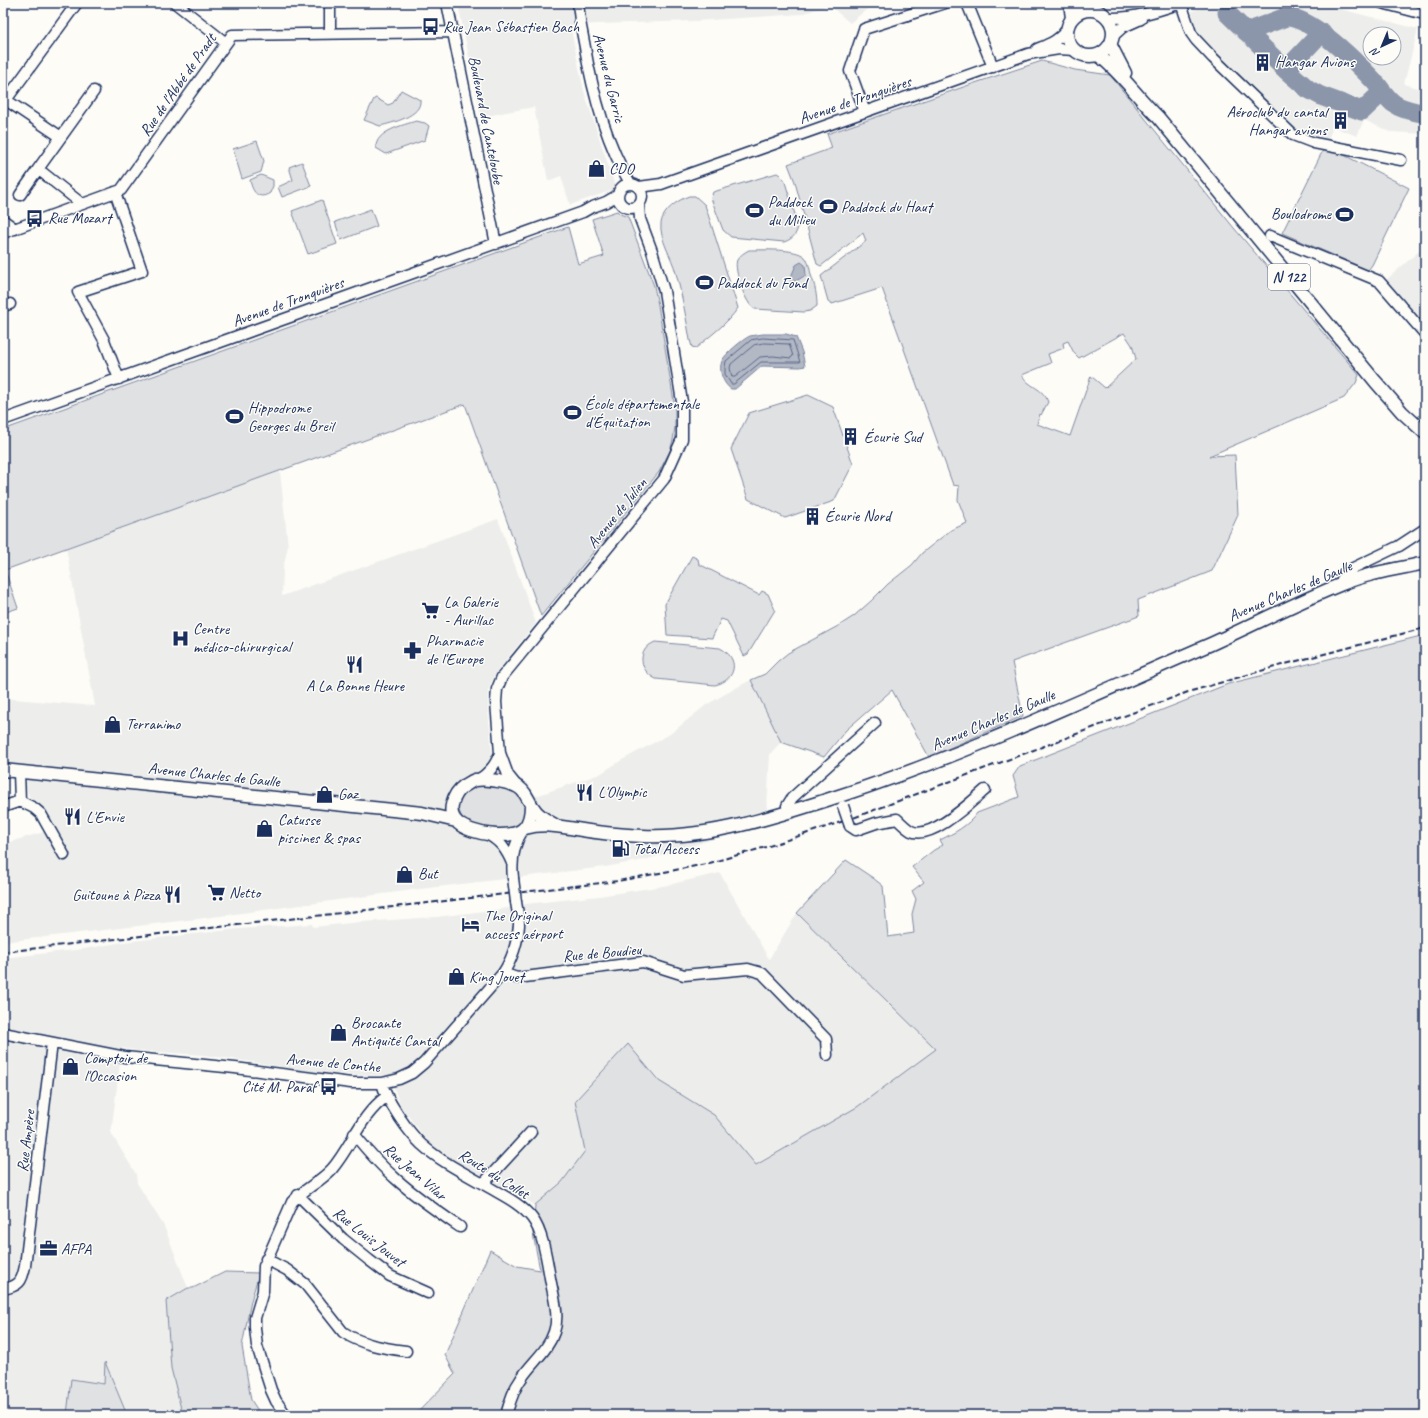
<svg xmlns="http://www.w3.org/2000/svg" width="1428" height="1418" viewBox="0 0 1428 1418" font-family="Caveat,sans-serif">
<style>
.built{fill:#edeeec;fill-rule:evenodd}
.green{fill:#e0e1e3;stroke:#7e88a0;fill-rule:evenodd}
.water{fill:#b3b8c5;stroke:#76819c}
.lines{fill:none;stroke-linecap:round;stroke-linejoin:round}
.shore{stroke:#586687;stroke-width:1}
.taxiway{stroke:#8c96aa;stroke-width:19}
.minor-casing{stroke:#1b2f5e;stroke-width:13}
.major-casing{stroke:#1b2f5e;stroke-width:15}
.minor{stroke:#fdfcf7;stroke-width:10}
.major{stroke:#fdfcf7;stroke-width:12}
.rail{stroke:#1b2f5e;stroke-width:2;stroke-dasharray:6 3;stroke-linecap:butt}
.minor-bridge-casing{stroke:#1b2f5e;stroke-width:13;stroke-linecap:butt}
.minor-bridge{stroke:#fdfcf7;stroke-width:10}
.labels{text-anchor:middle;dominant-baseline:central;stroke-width:3;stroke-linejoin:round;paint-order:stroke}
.shield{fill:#fdfcf7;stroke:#5f6c8c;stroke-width:1}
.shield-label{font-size:15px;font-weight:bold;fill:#1b2f5e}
.poi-label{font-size:16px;fill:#1b2f5e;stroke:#fdfcf7;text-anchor:start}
.street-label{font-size:16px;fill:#1b2f5e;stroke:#fdfcf7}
</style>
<rect width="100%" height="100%" fill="#fdfcf7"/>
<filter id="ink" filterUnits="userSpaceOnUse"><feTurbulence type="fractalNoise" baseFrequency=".025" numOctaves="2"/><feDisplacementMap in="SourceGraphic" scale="8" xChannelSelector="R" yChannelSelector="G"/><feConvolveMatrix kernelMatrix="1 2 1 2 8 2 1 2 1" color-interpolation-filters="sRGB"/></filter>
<g filter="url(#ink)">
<path class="built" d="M458 3H882L871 6 850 23 829 5 802 14 695 21 570 25 584 91 616 189 570 205 561 176 548 181 534 107 481 117Z
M1219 3H1317L1418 29 1404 84 1425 90V134L1390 132 1364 120 1357 136 1333 127 1327 142 1296 131 1196 35 1192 11ZM1370 34H1394V58H1370Z
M1425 246V324L1386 280Z
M280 471 288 546 283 569 282 596 498 519 536 623 498 670 491 683 488 691V709L492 751 491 758 528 784 536 796 600 774 620 761 670 734 706 705 741 685 751 680 781 742 770 754 767 809 769 824 710 840 645 860 605 867 420 889 197 919 3 942V844L57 828 46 810 30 798 26 789 28 766 3 763V698L95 706 66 548Z
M720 873 769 959 797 913 937 1049 857 1107 755 1165 714 1115 659 1081 628 1045 576 1101 585 1151 562 1182 535 1205 442 1155 430 1144 401 1107 389 1075H355L323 1073 204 1055 139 1051 122 1048 111 1133 136 1174 137 1183 164 1226 188 1288 166 1302 181 1415H127L106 1363 104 1384 72 1379 67 1415H3V958L84 949 123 942 238 929 312 924 313 927 360 922 436 917 508 908 525 904 599 896 663 886Z"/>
<path class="green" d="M1042 61 1075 70 1110 75 1234 228 1359 375 1356 383 1344 398 1209 456 1235 455 1238 515 1212 571 1138 600 1139 616 1012 662 1023 716 929 757 892 690 846 730 824 757 781 742 751 680 765 674 778 661 788 653 840 625 854 616 871 601 888 584 912 565 922 553 951 530 967 523 958 500 959 486 953 485 882 288 832 304 828 301 821 276 866 241 863 233 821 266 817 264 795 182 788 164 832 148 827 134 975 83ZM1124 333 1132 345 1136 359 1105 388 1091 376 1070 436 1037 424 1040 414 1041 415 1048 402C1044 388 1028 387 1022 375L1051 363 1048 354 1064 348 1063 343 1068 341 1074 353 1079 358Z
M401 90 420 100C422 116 392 123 380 126L364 120 374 99 376 98 388 105 393 103Z
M416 121 425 123 429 126 425 140 386 154 376 148C375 131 404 125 416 121Z
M257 141 264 161 261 172 242 179 233 149Z
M1328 147 1409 188 1372 265 1368 270 1282 233 1324 148Z
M302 162 311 186 282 197 278 187 293 180 289 167Z
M777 173 780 175 784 179 798 224C798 233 793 239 784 242L731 237 723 230 711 198 713 192Z
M261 175 273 180V186L270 193C258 201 252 191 250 180Z
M689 196H695L705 205 738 308C727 324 711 335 696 348L692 347 690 340C686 317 682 295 676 273 672 257 659 239 661 223 663 210 678 200 689 196Z
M322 200 337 244 308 254 292 211Z
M371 209 377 226 341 240 335 222Z
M617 211 620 214 628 217 654 286 658 305 675 408V427L673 440 670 451 659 472 541 616 465 404 5 570 18 608 3 613V430L568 227 578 264 604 256 592 219Z
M749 250C762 250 796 248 805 257 809 262 810 270 811 275 815 285 817 296 817 306L810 311 804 312 755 309C746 306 733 269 737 260 740 255 745 252 749 250Z
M808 395 833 407 853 464 834 501 785 518 748 499 731 449 749 413Z
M692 556 698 559 699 564 759 595 762 591 768 594 775 610 748 654 744 656 727 621 721 619 712 638 667 635 665 604Z
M1425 635V1415H415L455 1374 445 1355 490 1250 517 1266 540 1270 533 1234 535 1205 562 1182 585 1151 575 1101 628 1044 659 1081 714 1115 756 1165 857 1107 936 1049 797 913 846 860 873 878 883 886 888 937 914 933 912 914 916 899 912 891 924 882 912 867 934 850 943 845 940 840C954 833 968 826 977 813L1019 797 1013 776 1020 766 1228 684Z
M655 642 720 648C740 658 737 680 715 685L656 679C639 671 636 650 655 642Z
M473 786C480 785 509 787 515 790 520 794 523 801 527 806L525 818 517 827 508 830 474 827 465 822 462 818 458 808V804L462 795Z
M225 1272 259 1273 251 1301 242 1346 251 1400 261 1415H181V1409L171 1368 166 1301 188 1288H193Z
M105 1362 127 1415H67L71 1379 104 1384Z"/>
<path class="water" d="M801 262 805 265 806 275 796 281H790V279L796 265Z
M763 334H786L796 337 802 352 805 366 800 367 762 366 735 389H731C723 384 718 370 722 361 725 354 743 339 750 336 754 335 759 335 763 334Z"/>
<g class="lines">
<path class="shore" d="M763 338 793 340 800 362H761L734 384H731L725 374V367L726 361 751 340Z
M764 343 789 344 793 356 791 358 773 356 760 357 735 377H732L730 368 731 364 754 345Z"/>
<path class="taxiway" d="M1227 13 1286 70 1308 89 1321 96 1362 111 1379 95H1385
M1246 32 1286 17C1312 17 1357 63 1375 82 1381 89 1386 97 1393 103 1402 110 1414 111 1425 114
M1286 70 1322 32"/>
<defs>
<path id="minor" d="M175 3 226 43
M330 3V34
M447 3 496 244
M578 3C579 16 581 29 584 42 592 90 605 141 630 183
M967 3 993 67
M1181 3 1191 33 1196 40 1213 58 1293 135 1314 143 1401 160
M1382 3 1424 14
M1108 18C1133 19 1157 11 1181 3
M1113 36 1123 27 1141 19
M1037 49C1049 44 1060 40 1067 29
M3 98 61 137 38 169 82 204
M6 100 77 3
M865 112 850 71 864 29 945 3
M61 137 94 91
M618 196a12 12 0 1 1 24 0a12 12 0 1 1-24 0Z
M639 187 661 184 1028 54 1059 49 1074 50
M115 192 142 271 78 292 104 340 119 379
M20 195 38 169
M3 220 15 229
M3 233 121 190 232 35 453 32
M1270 236 1379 281 1425 334
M3 306 10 304
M3 420 583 212 590 208 606 202 618 195
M1343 583 1342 579 1353 568 1399 546 1425 529
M478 780C489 773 495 766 500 753
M516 785 508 775 500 753 496 702 497 689 502 677 664 479 682 439V402L664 291 652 251 640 219 639 205
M20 801 34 808 41 814 64 855
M3 807 20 801 19 772
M789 811 787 806 792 798 875 723
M850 826 856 830 876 823 897 819C901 823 906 828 911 831 931 841 971 802 985 790
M487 834C500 841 506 849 512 863
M513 878C511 860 513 845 523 830
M503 973 517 978 643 962 684 975 748 969 762 973 826 1039 827 1055
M3 1033 125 1057 235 1068 351 1083H382L399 1079 412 1073 424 1063 503 973C512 960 518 941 519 925 519 917 517 909 516 902
M382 1083C385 1096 393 1107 400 1118 406 1127 413 1136 421 1144 442 1163 468 1175 492 1189 506 1197 522 1205 532 1218 543 1232 547 1261 550 1278 553 1295 560 1315 554 1332 548 1351 531 1363 521 1379 513 1390 510 1402 506 1415
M354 1134C367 1150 381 1166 396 1179 416 1197 438 1212 460 1227
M483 1184 531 1132
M298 1195 343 1239 369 1260 390 1276 428 1293
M266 1259 287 1270 305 1284 343 1332C362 1345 384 1348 406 1351
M3 1289C19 1286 22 1282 25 1266L52 1043
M286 1415 276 1401 271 1390 257 1346 255 1328V1318L263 1291 264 1266 292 1202C304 1189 320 1182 332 1169 353 1144 359 1117 387 1096"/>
<path id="major" d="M1070 3 1072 18
M1067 33a23 23 0 1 1 46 0a23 23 0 1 1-46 0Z
M1110 44 1125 73
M1098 55C1121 72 1137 97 1158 117L1375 381 1402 412 1425 433
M3 770 422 813 456 821
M531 805C531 813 530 822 524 828 512 841 470 834 458 823 445 813 454 793 464 786 468 784 471 781 475 780 486 778 514 782 522 790 527 795 528 800 532 806 537 815 546 820 555 825
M525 828C544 823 557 826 576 829 598 833 621 835 643 836 707 839 778 816 839 796 966 755 1088 697 1211 644 1255 624 1297 602 1342 584 1368 573 1397 569 1425 563"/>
</defs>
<use href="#minor" class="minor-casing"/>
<use href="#major" class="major-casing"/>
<use href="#minor" class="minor"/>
<use href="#major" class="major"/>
<path class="rail" d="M3 952 618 881 706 864 766 847 853 818 1188 692 1285 664 1425 628"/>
<defs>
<path id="minor-bridge" d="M843 806 850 826
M513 878 516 902"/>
</defs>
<use href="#minor-bridge" class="minor-bridge-casing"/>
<use href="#minor-bridge" class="minor-bridge"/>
</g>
</g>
<defs>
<symbol id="bus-bare" viewBox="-9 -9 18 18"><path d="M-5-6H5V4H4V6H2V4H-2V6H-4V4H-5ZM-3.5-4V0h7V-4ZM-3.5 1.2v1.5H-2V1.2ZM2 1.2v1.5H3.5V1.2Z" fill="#1b2f5e" stroke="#fdfcf7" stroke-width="2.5" paint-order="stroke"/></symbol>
<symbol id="building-bare" viewBox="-9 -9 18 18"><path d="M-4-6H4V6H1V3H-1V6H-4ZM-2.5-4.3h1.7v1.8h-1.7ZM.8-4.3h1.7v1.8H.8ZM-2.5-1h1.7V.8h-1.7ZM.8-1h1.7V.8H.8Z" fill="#1b2f5e" stroke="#fdfcf7" stroke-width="2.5" paint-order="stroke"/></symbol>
<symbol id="shop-bare" viewBox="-9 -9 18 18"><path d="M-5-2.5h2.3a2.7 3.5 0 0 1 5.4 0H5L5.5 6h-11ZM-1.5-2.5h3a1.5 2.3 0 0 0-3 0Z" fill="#1b2f5e" stroke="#fdfcf7" stroke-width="2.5" paint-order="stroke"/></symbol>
<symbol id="stadium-bare" viewBox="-9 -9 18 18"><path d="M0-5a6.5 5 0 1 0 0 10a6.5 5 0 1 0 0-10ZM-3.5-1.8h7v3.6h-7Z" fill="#1b2f5e" stroke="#fdfcf7" stroke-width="2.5" paint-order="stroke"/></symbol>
<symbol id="supermarket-bare" viewBox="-9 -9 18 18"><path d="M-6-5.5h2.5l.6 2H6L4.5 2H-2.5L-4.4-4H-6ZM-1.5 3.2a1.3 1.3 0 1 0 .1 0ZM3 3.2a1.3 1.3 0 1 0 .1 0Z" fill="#1b2f5e" stroke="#fdfcf7" stroke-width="2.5" paint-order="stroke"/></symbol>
<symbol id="hospital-bare" viewBox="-9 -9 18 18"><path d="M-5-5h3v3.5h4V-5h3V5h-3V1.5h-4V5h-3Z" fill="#1b2f5e" stroke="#fdfcf7" stroke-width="2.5" paint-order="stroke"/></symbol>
<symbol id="pharmacy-bare" viewBox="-9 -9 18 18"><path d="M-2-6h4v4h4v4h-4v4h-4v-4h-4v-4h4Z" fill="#1b2f5e" stroke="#fdfcf7" stroke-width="2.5" paint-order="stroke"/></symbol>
<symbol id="restaurant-bare" viewBox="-9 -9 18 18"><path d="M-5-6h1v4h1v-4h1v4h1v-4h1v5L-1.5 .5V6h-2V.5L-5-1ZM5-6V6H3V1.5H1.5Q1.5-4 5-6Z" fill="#1b2f5e" stroke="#fdfcf7" stroke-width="2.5" paint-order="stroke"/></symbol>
<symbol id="fuel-bare" viewBox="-9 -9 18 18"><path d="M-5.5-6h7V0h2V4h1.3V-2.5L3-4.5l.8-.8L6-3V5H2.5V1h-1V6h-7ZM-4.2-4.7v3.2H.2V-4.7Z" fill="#1b2f5e" stroke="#fdfcf7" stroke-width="2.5" paint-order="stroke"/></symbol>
<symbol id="hotel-bare" viewBox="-9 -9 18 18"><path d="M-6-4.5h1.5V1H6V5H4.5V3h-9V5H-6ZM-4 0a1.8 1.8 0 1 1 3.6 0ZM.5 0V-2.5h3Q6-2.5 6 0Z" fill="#1b2f5e" stroke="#fdfcf7" stroke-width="2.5" paint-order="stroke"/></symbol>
<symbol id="office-bare" viewBox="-9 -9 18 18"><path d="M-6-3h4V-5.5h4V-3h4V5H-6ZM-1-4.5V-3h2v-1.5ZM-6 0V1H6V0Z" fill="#1b2f5e" stroke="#fdfcf7" stroke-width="2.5" paint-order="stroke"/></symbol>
</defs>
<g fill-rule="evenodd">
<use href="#bus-bare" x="418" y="14" width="25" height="25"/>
<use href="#building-bare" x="1250" y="50" width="25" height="25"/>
<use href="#building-bare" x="1328" y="108" width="25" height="25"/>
<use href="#shop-bare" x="584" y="156" width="25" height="25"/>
<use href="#stadium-bare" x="816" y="194" width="25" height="25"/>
<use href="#stadium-bare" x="742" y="198" width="25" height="25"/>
<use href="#stadium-bare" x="1332" y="202" width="25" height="25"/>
<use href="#bus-bare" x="22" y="206" width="25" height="25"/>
<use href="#stadium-bare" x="692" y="270" width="25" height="25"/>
<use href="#stadium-bare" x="560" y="400" width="25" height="25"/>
<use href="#stadium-bare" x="222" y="404" width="25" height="25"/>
<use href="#building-bare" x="838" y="424" width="25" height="25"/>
<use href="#building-bare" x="800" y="504" width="25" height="25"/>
<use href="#supermarket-bare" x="418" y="598" width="25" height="25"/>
<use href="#hospital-bare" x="168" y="626" width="25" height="25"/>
<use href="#pharmacy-bare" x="400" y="638" width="25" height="25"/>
<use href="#restaurant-bare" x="342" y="652" width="25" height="25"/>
<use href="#shop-bare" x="100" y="712" width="25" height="25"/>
<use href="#restaurant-bare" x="572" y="780" width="25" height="25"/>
<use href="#shop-bare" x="312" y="782" width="25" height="25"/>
<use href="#restaurant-bare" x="60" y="804" width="25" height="25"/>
<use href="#shop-bare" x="252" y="816" width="25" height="25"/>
<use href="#fuel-bare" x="608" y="836" width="25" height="25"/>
<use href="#shop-bare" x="392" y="862" width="25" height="25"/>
<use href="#supermarket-bare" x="204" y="880" width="25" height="25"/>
<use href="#restaurant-bare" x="160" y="882" width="25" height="25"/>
<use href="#hotel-bare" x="458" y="912" width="25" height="25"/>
<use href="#shop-bare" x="444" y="964" width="25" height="25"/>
<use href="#shop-bare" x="326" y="1020" width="25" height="25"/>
<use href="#shop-bare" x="58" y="1054" width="25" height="25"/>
<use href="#bus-bare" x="316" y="1074" width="25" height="25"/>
<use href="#office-bare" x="36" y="1236" width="25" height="25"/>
</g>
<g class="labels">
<rect class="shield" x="1268" y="264" width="42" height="26" rx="3"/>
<g class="shield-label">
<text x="1289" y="277">N 122</text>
</g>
<g class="poi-label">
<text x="443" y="27">Rue Jean Sébastien Bach</text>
<text x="1275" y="62">Hangar Avions</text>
<text x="1327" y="112" text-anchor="end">Aéroclub du cantal<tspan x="1327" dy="18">Hangar avions</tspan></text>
<text x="609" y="169">CDO</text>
<text x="768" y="202">Paddock<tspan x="768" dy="18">du Milieu</tspan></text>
<text x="841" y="207">Paddock du Haut</text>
<text x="1331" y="214" text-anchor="end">Boulodrome</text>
<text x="48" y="218">Rue Mozart</text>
<text x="717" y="283">Paddock du Fond</text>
<text x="585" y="404">École départementale<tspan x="585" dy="18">d'Équitation</tspan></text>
<text x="248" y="408">Hippodrome<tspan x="248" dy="18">Georges du Breil</tspan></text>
<text x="864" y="437">Écurie Sud</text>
<text x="825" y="516">Écurie Nord</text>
<text x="444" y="602">La Galerie<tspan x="444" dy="18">- Aurillac</tspan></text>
<text x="193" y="629">Centre<tspan x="193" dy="18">médico-chirurgical</tspan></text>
<text x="426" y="641">Pharmacie<tspan x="426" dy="18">de l'Europe</tspan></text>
<text x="355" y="686" text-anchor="middle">A La Bonne Heure</text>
<text x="126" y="724">Terranimo</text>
<text x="598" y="792">L'Olympic</text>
<text x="338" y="794">Gaz</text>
<text x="86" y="817">L'Envie</text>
<text x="278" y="820">Catusse<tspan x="278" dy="18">piscines &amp; spas</tspan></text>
<text x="633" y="849">Total Access</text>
<text x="418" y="874">But</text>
<text x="229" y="893">Netto</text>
<text x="160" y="895" text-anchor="end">Guitoune à Pizza</text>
<text x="484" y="916">The Original<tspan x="484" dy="18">access aérport</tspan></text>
<text x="469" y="977">King Jouet</text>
<text x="351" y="1023">Brocante<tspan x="351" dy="18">Antiquité Cantal</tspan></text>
<text x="84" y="1058">Comptoir de<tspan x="84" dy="18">l'Occasion</tspan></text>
<text x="316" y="1087" text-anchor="end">Cité M. Paraf</text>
<text x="61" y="1249">AFPA</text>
</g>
<g class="street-label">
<text transform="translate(609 78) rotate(76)">Avenue du Garric</text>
<text transform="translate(178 85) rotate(-55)">Rue de l'Abbé de Pradt</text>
<text transform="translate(855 100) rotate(-19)">Avenue de Tronquières</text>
<text transform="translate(486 120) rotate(79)">Boulevard de Canteloube</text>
<text transform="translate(288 302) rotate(-20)">Avenue de Tronquières</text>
<text transform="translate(617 513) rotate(-51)">Avenue de Julien</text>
<text transform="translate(1290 591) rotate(-23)">Avenue Charles de Gaulle</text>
<text transform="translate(993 720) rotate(-23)">Avenue Charles de Gaulle</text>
<text transform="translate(214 775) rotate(6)">Avenue Charles de Gaulle</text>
<text transform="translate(602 953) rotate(-5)">Rue de Boudieu</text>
<text transform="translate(333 1063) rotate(5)">Avenue de Conthe</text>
<text transform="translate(26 1141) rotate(-83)">Rue Ampère</text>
<text transform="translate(415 1172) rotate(41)">Rue Jean Vilar</text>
<text transform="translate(494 1174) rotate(32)">Route du Collet</text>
<text transform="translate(369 1237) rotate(38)">Rue Louis Jouvet</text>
</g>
</g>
<rect width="1428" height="1418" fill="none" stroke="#fdfcf7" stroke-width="16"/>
<rect x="8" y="8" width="1412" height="1402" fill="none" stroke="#1b2f5e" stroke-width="1.5" filter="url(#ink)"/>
<g transform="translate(1382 46) rotate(224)"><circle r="19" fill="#fdfcf7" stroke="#a3aaba"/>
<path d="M0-3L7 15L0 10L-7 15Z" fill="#1b2f5e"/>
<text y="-6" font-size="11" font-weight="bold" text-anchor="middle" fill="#1b2f5e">N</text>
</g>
</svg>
